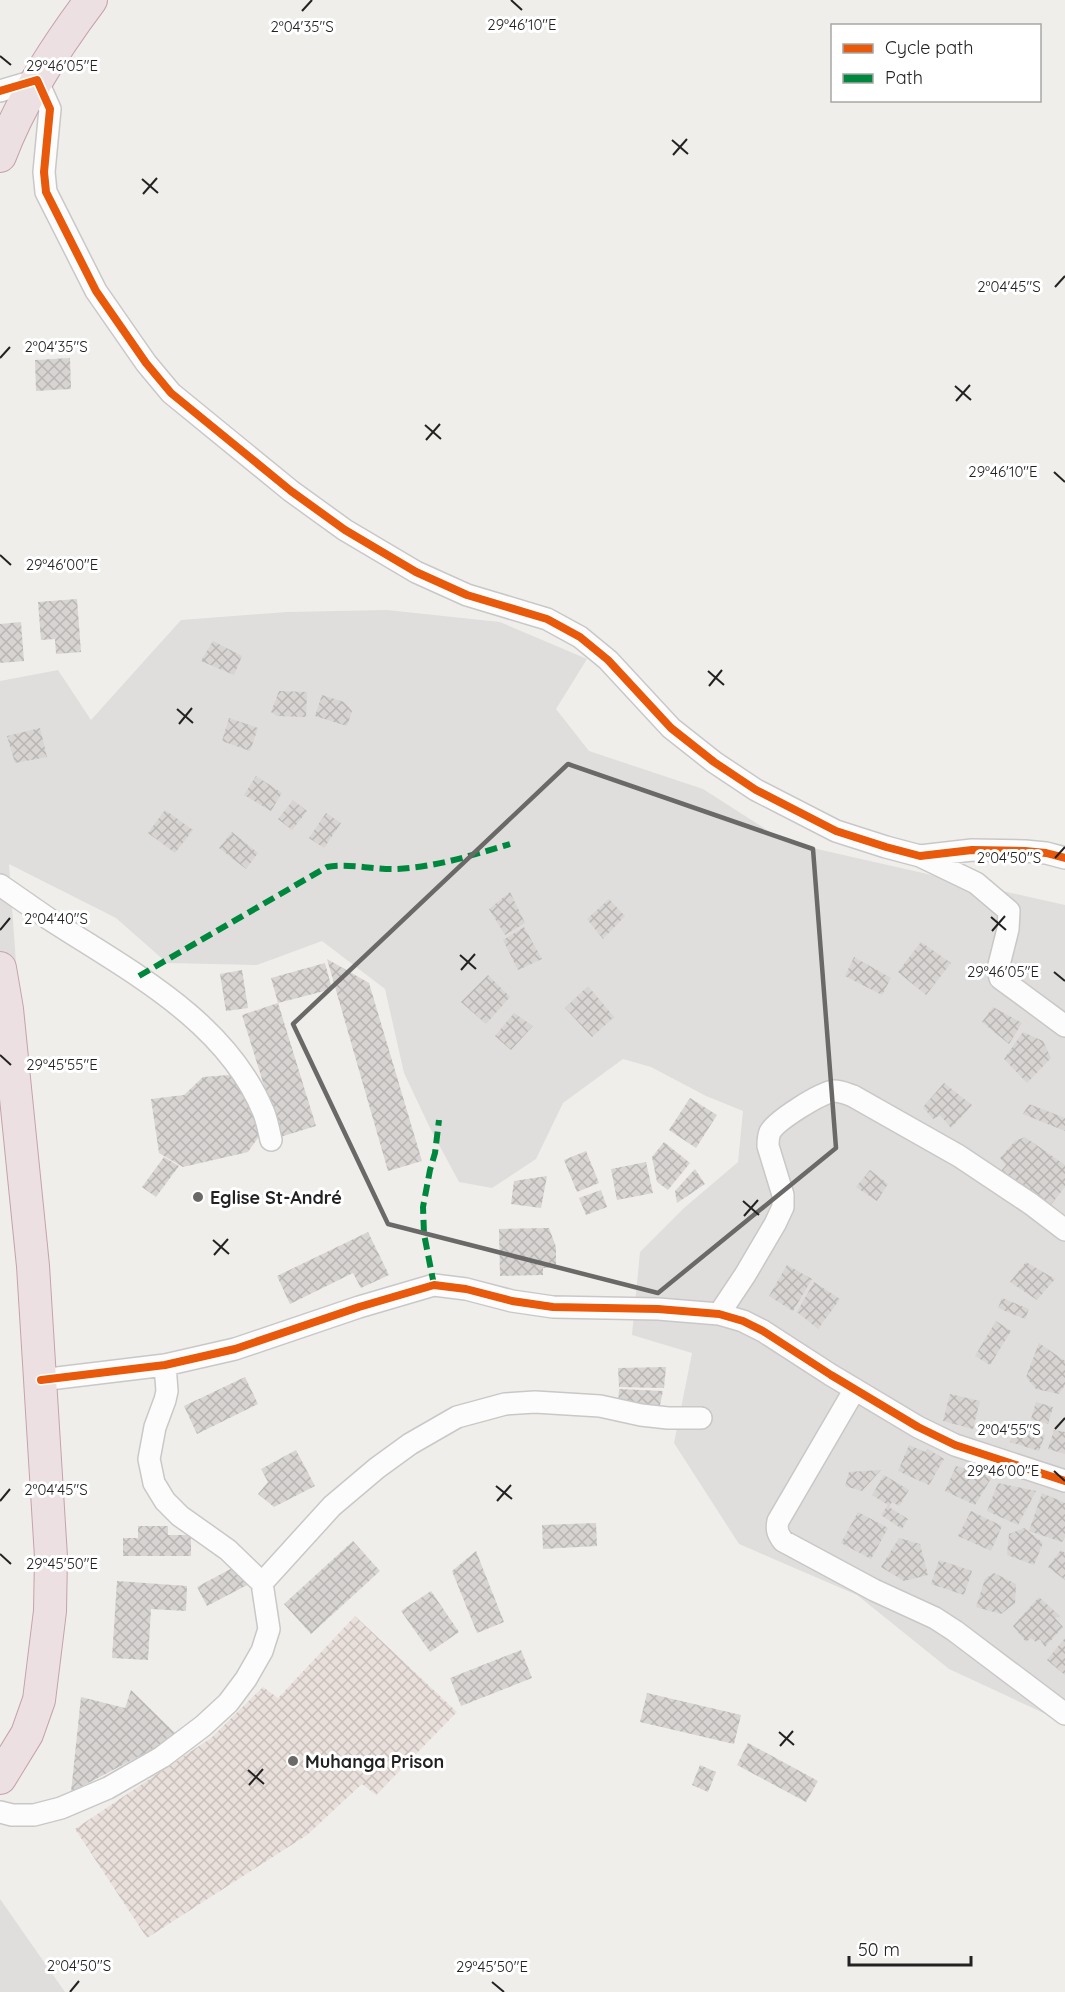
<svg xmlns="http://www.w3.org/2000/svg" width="1065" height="1992" viewBox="0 0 1065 1992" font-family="Quicksand,sans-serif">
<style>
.residential{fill:#dfdedc}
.military{fill:url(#military-cross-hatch)}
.building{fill:url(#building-cross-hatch)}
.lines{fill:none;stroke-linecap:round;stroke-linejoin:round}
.minor-casing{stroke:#c9c8c7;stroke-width:24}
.highway-casing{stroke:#c5a2ac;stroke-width:34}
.minor{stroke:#fdfcfc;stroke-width:21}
.highway{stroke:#ece0e2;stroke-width:32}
.quiet{stroke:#00873e;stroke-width:6;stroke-dasharray:12 6;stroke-linecap:butt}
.cycleway-casing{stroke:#fff;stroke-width:11}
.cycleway{stroke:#e8590c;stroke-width:8}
.marked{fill:none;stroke:#6a6968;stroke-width:4.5;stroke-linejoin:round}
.ticks{fill:none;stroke:#222;stroke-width:2}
.poi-dot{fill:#6a6968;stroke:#fff;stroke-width:2}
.labels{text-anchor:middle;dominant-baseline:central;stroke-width:6;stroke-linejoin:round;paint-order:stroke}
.poi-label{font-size:18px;font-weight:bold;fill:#222;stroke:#fff;text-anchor:start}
.ticks-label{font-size:15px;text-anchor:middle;fill:#222;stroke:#fff;stroke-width:6;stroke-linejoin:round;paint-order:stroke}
</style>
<defs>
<pattern id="military-cross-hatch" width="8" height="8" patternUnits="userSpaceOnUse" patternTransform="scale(1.5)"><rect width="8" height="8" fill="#eae0db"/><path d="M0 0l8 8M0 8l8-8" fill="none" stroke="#c8c0bc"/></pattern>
<pattern id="building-cross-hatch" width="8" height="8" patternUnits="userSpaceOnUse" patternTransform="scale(1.5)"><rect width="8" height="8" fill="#d7d4d2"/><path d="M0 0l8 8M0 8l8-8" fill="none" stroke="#b8b6b4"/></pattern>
</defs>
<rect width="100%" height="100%" fill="#f0eeeb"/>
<path class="residential" d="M387 610 500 622 587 659 556 709 589 751 703 789 786 842 1065 905V1723L949 1669 857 1595 739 1544 674 1443 692 1353 632 1335 640 1252 684 1208 738 1162 743 1111 706 1096 651 1067 623 1059 563 1103 536 1159 492 1188 459 1182 430 1128 404 1073 385 989 322 941 257 965 167 963 116 918 9 864 17 977 0 982V681L58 670 91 720 181 620 287 612Z
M0 1899 65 1992H0Z"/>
<path class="military" d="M355 1616 457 1712 376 1795 362 1784 307 1835 147 1938 75 1829 211 1738 263 1687 278 1698Z"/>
<path class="building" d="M70 358 71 389 36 391 35 360Z
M77 599 81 652 56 654 55 639 41 640 38 602Z
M21 622 24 661 0 663V624Z
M213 641 242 656 234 675 201 661Z
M279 691 307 692 306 717 277 716 271 712Z
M322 695 344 702 352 711 347 726 315 716Z
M229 718 258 728 250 751 222 741Z
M40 728 47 757 15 763 7 736Z
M256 776 282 793 271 811 244 795Z
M293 800 307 811 292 830 278 819Z
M165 810 193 830 175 853 148 833Z
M326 813 341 823 324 848 309 838Z
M232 832 258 853 246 869 219 848Z
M510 892 525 923 505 935 489 909Z
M609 899 625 916 603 939 587 919Z
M524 927 542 959 518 970 503 940Z
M921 942 951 963 926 995 898 972Z
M854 957 891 978 882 995 845 976Z
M327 959 369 983 422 1161 388 1171Z
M325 963 332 989 278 1003 271 978Z
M242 970 248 1008 226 1011 220 974Z
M488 975 510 997 486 1024 461 1002Z
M588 986 614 1017 592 1037 565 1008Z
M278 1003 316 1126 280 1137 242 1015Z
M993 1007 1022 1023 1009 1044 982 1022Z
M514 1013 533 1026 511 1050 495 1036Z
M1023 1032 1043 1041 1051 1058 1027 1083 1004 1059Z
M229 1075 249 1095 264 1129 248 1152 183 1167 159 1153 151 1099 184 1095 203 1077Z
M944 1083 972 1105 951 1128 940 1115 933 1119 923 1107Z
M690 1098 717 1115 696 1148 669 1130Z
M1029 1104 1065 1118V1131L1023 1114Z
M1025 1137 1065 1165V1187L1050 1206 1000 1172 1006 1165 1000 1158 1015 1141Z
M664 1142 690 1163 668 1190 657 1182 652 1157Z
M586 1151 599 1183 577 1192 564 1160Z
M164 1157 179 1166 156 1197 142 1187Z
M646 1162 653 1193 617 1200 611 1169Z
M695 1169 705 1184 677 1203 675 1191Z
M870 1170 888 1184 877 1201 856 1187Z
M547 1176 541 1208 511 1204 514 1181Z
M601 1190 607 1207 586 1215 579 1198Z
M549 1228 556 1247V1267L543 1268V1275L500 1276 499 1229Z
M368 1232 389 1275 361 1288 353 1273 290 1304 277 1276Z
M1026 1262 1055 1279 1037 1300 1010 1282Z
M787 1265 812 1279 793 1311 769 1296Z
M814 1282 840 1299 818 1329 797 1312Z
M1002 1298 1029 1309 1025 1319 998 1308Z
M996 1321 1011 1331 990 1365 975 1356Z
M1039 1343 1065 1361V1385L1059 1394 1036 1389 1026 1377Z
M666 1367 664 1388 619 1387 618 1368Z
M245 1377 258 1404 197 1434 184 1406Z
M619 1389 663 1391 660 1405 618 1403Z
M950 1394 980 1401 973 1429 943 1421Z
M1036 1402 1053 1407 1048 1424 1031 1419Z
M1015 1425 1045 1435 1039 1451 1010 1442Z
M1054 1430 1065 1432V1454L1048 1449Z
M909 1445 925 1452 928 1449 944 1459 929 1485 898 1471Z
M296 1450 315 1486 274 1507 258 1494 268 1482 261 1469Z
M956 1466 992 1477 975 1505 945 1491Z
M881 1470 862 1491 845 1486 849 1472Z
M884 1475 909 1490 899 1506 892 1502 889 1507 908 1519 902 1529 881 1515 888 1505 872 1495Z
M998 1483 1036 1491 1018 1525 987 1511Z
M1042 1493 1065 1503V1537L1062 1542 1029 1531Z
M971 1511 1002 1526 991 1551 958 1536Z
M858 1512 888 1528 871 1559 841 1543Z
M596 1523 597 1546 543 1549 542 1525Z
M138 1526H168V1535H191V1556H123V1538H138Z
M1024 1528 1043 1543 1034 1565 1007 1555 1009 1534Z
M899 1538 920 1544 928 1575 904 1581 881 1567Z
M353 1541 380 1571 311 1634 284 1604Z
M1061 1550 1065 1553V1580L1048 1567Z
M476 1551 504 1622 477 1633 452 1571Z
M939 1560 972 1571 964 1595 931 1584Z
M236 1566 253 1582 207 1606 197 1587Z
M994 1573 1016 1584 1015 1603 1001 1614 976 1607 985 1579Z
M117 1581 187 1586 186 1611 151 1609 148 1660 112 1658Z
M431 1591 459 1632 430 1652 401 1611Z
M1039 1597 1060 1616 1055 1618 1063 1627 1045 1647 1040 1639 1036 1642 1031 1638 1026 1642 1013 1626Z
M1065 1638V1675L1047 1660Z
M521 1650 532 1678 461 1706 450 1678Z
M131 1690 178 1736 71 1792 81 1697 125 1708Z
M647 1693 741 1715 734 1744 640 1722Z
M748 1743 818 1781 806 1802 737 1765Z
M700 1765 716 1772 708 1792 692 1785Z"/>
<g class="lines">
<defs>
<path id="minor" d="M0 91 37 80 50 109 44 172 46 192 96 291 146 363 171 393 291 491 345 530 416 572 467 595 547 619 580 637 608 660 671 728 714 762 756 790 836 831 886 847 920 856 972 850 1025 851 1046 853 1065 858
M920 856 976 883 1009 911 1008 929 998 969 1000 978 1065 1026
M0 885C16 896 33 908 49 919 129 971 226 1020 264 1113 267 1121 269 1131 271 1140
M719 1314 745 1275 775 1224 783 1207V1195L768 1146C768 1142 768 1137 770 1132 777 1120 820 1093 834 1091 841 1091 847 1094 853 1096L959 1156 1031 1204 1065 1230
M41 1380 165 1365 235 1349 359 1307 434 1285 466 1289 512 1301 553 1307 658 1309 719 1314 743 1321 763 1331 831 1375 918 1427 955 1445 1065 1481
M855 1389 778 1521C776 1530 778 1534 783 1541L874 1590 935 1618 955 1631 1065 1714
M262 1583 332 1506 377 1468 410 1444 457 1417 505 1404 535 1402 600 1406 641 1415 668 1418H701
M0 1812 12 1815H34L61 1808 108 1788 162 1757 203 1726 228 1703 246 1679 262 1651 269 1629 262 1583 228 1550 180 1516 165 1501 154 1483 149 1459 155 1427 165 1400 167 1391 165 1365"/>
<path id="highway" d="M0 156C21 100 55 48 91 0
M0 968 7 1009 33 1266 51 1557 50 1611 39 1700 27 1734 0 1778"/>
</defs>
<use href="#minor" class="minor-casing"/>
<use href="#highway" class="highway-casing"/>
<use href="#minor" class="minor"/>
<use href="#highway" class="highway"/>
<path class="quiet" d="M139 976 327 867C350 863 374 870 397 869 436 867 473 855 510 844
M434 1285 424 1234 423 1207 430 1170 435 1153 439 1120"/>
<defs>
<path id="cycleway" d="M0 91 37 80 50 109 44 172 46 192 96 291 146 363 171 393 291 491 345 530 416 572 467 595 547 619 580 637 608 660 671 728 714 762 756 790 836 831 886 847 920 856 972 850 1025 851 1046 853 1065 858
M41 1380 165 1365 235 1349 359 1307 434 1285 466 1289 512 1301 553 1307 658 1309 719 1314 743 1321 763 1331 831 1375 918 1427 955 1445 1065 1481"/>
</defs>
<use href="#cycleway" class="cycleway-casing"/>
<use href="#cycleway" class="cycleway"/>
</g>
<path class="marked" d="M568 764 813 849 836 1148 658 1293 388 1224 293 1024Z"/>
<path class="ticks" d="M511 0 522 10M302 11 312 0M0 56 11 65M672 140 688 154M673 155 687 139M142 179 158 193M143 194 157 178M1055 287 1065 276M0 358 10 347M955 386 971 400M956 401 970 385M425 425 441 439M426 440 440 424M1054 472 1065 482M0 555 11 565M708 671 724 685M709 686 722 670M177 709 193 723M179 724 192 708M1055 858 1065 847M991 917 1006 930M0 930 10 918M992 931 1005 916M460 955 476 969M461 970 475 954M1054 972 1065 981M0 1055 11 1065M743 1201 759 1215M744 1216 758 1200M213 1240 229 1254M214 1255 228 1239M1055 1429 1065 1418M1054 1471 1065 1481M496 1486 512 1499M0 1501 10 1489M497 1501 511 1485M0 1554 11 1564M779 1732 794 1745M780 1746 793 1731M248 1770 264 1784M249 1785 263 1769M492 1982 504 1992M70 1992 79 1981"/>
<g class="poi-dot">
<circle cx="198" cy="1197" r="6"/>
<circle cx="293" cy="1761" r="6"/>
</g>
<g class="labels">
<g class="poi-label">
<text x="210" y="1197">Eglise St-André</text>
<text x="305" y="1761">Muhanga Prison</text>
</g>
</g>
<g class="ticks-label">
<text x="522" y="30">29°46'10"E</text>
<text x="302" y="32">2°04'35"S</text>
<text x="62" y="71">29°46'05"E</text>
<text x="1009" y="292">2°04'45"S</text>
<text x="56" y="352">2°04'35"S</text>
<text x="1003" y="477">29°46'10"E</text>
<text x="62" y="570">29°46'00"E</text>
<text x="1009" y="863">2°04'50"S</text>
<text x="56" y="924">2°04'40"S</text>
<text x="1003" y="977">29°46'05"E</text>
<text x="62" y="1070">29°45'55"E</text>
<text x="1009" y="1435">2°04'55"S</text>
<text x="1003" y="1476">29°46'00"E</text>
<text x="56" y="1495">2°04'45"S</text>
<text x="62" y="1569">29°45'50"E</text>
<text x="79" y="1971">2°04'50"S</text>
<text x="492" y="1972">29°45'50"E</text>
</g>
<rect x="831" y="24" width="210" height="78" fill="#ffffff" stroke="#a7a7a7" stroke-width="1.5"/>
<rect x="843" y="44" width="30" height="9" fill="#e8590c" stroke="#a7a7a7" stroke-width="1.5"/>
<text x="885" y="54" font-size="18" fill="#222222">Cycle path</text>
<rect x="843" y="74" width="30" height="9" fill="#00873e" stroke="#a7a7a7" stroke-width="1.5"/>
<text x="885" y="84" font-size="18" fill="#222222">Path</text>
<path d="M849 1956v9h122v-9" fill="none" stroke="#222222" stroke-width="3"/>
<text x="858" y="1956" font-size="18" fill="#222222" stroke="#ffffff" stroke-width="4.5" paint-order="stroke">50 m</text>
</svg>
